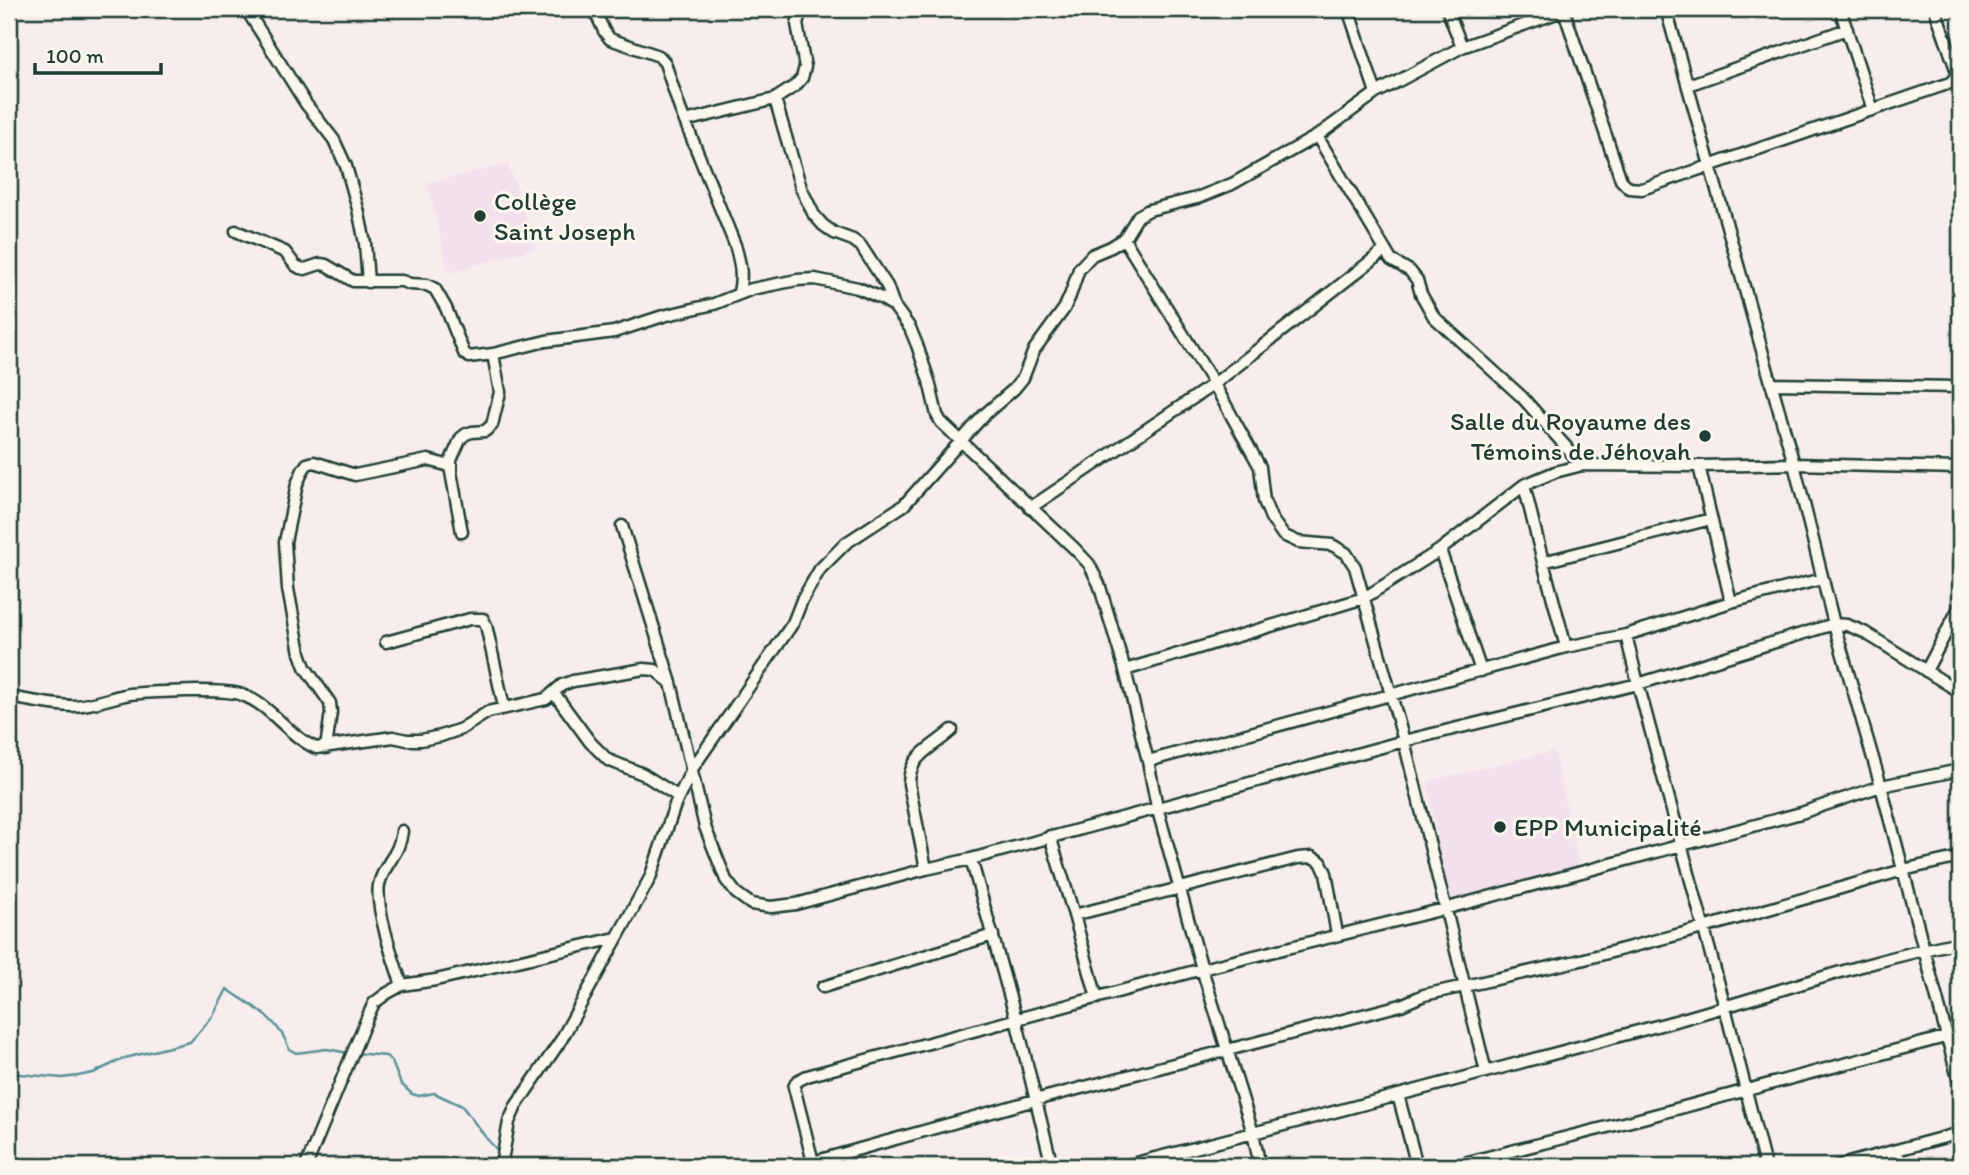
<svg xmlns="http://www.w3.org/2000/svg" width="1969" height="1175" viewBox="0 0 1969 1175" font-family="Itim,sans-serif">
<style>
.built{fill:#f2e0ed}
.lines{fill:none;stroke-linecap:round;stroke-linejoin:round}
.stream{stroke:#599399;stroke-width:2.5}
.street-casing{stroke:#1f3d34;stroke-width:15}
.street{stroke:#fbf7ec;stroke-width:10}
.poi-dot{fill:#1f3d34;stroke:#fbf7ec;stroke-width:2.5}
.labels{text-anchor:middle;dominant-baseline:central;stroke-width:6;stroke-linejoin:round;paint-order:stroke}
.poi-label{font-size:26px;fill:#1f3d34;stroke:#fbf7ec;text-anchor:start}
</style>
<rect width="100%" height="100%" fill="#f7edec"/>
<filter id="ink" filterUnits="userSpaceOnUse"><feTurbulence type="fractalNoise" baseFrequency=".0143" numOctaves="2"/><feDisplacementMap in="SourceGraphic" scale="14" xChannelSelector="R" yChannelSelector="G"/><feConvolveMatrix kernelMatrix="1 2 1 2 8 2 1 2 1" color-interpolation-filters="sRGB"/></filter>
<g filter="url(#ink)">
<path class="built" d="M508 164 536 248 448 273 428 183Z
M1554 751 1579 866 1448 902 1428 781Z"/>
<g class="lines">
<path class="stream" d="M355 1053 386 1056 392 1062 401 1084 412 1094 419 1096 434 1093 462 1106 487 1139 500 1153
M9 1073 62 1078 78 1076 93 1073 125 1058 190 1042 213 1016 227 989C253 1007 279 1018 289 1049L296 1053 327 1049 348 1053
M505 1157 513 1166"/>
<defs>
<path id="street" d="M246 9 306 104 334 140 346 166 358 209 365 243 368 282
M594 9 604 31 610 39 659 56 665 63 680 109 735 245C740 262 743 275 739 292
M1348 9 1376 93
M1447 9 1462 47
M1666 9 1794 464 1834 624 1881 786 1960 1086
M1840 9 1873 110
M1564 11 1621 180 1629 188 1642 189 1950 83 1956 77V69L1935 9
M1688 85 1847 29
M775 99 801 188 814 215 823 225 834 233 853 240 861 246 887 286 894 306
M685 121 775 99 795 86 802 78 805 67 797 24 801 9
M1317 136 1391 260 1410 271 1417 280 1421 294 1434 317 1522 397 1582 465
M236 231 285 252 295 265 300 268 305 269 320 264 326 265 353 281H402L410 284 427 285 435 289 446 308 464 353 469 357 493 354
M1124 239 1214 384 1260 467 1264 501 1271 518 1283 535 1298 542 1332 545 1346 553 1355 567 1404 741 1486 1072
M1771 384 1960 387
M1699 466 1731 602
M1524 485 1543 562 1566 647
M1030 508 1214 384 1385 250
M622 526 671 683 705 827 726 880 736 893 751 904 771 907 796 904 926 869 971 859 1404 741 1638 684 1834 624 1847 625 1864 632 1960 692
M462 532 451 472V460L461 438 466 434 472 432 485 431 492 425 500 392 493 354 546 341 614 332 663 316 714 304 752 289 797 280 815 279 858 288 881 298 894 306 910 328 917 345 929 381 937 415 941 422 1075 549 1089 564 1099 584 1125 670 1148 761 1157 807 1202 969 1253 1133 1260 1166
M1440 550 1481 671
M1543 562 1711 519
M1626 635 1638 684 1725 1007 1765 1166
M386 642 470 619H483L486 625 504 707
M1125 670 1364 598 1440 550 1524 485 1555 472 1582 465 1699 466 1794 464 1960 468
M1926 671 1960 606
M554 693 590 742 608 760 643 774 679 797
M9 697C27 700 55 706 72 706 92 706 111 697 130 694 151 692 225 688 242 695 270 704 288 736 316 748L393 737 407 740H421L441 736 461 729 488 712 546 699 562 685 573 681 644 669 655 670 670 682
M326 748 331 712 330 703 305 667 300 653 288 589 285 542 297 484 303 470 307 464 314 462 355 475 428 460 450 466
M1148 761 1566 647 1626 635 1731 602 1822 579
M1050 836 1074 915 1097 998
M971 859 1016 1019 1052 1166
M926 869 909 784C909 754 933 748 952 730
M1074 915 1298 858 1312 857 1321 862 1326 873 1337 934
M402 985C394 962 375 908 379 885 383 864 400 855 402 831
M823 987 993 935
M1398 1095 1417 1166
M1897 1150 1901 1166
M813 1162 1035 1100 1401 1005 1424 995 1577 961 1703 928 1903 870 1960 857
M306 1166 367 1018 374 1003 386 994 402 985 436 980 616 938
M501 1166 509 1122 516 1106 561 1040 650 878 675 805 692 769 793 623 802 600 820 569 846 543 904 505 984 415 1014 389 1023 378 1034 350 1064 309 1070 296 1079 269 1092 255 1111 247 1124 239 1138 216 1149 210 1197 198 1232 184 1317 136 1376 93 1462 47 1568 9
M814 1166 794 1087 797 1081 807 1076 1202 969 1444 909 1801 813 1881 786 1960 770
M1124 1166C1310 1119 1494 1070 1679 1020 1772 994 1865 961 1960 942
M1452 1166 1639 1119 1960 1033
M1837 1166 1960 1133"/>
</defs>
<use href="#street" class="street-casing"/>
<use href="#street" class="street"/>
</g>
</g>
<g class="poi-dot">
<circle cx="480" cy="216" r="7"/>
<circle cx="1705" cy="436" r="7"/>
<circle cx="1500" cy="827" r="7"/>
</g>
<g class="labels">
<g class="poi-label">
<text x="494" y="201">Collège<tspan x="494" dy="30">Saint Joseph</tspan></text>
<text x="1691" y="421" text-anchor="end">Salle du Royaume des<tspan x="1691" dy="30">Témoins de Jéhovah</tspan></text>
<text x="1514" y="827">EPP Municipalité</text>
</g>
</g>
<rect width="1969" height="1175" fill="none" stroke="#fbf7ec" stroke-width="35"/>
<rect x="18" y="18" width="1934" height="1140" fill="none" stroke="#1f3d34" stroke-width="2.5" filter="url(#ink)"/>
<path d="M35 63v10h126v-10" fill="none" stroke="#1f3d34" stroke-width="3.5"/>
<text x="46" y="63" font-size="21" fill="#1f3d34" stroke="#fbf7ec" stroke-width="5" paint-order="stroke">100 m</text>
</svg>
